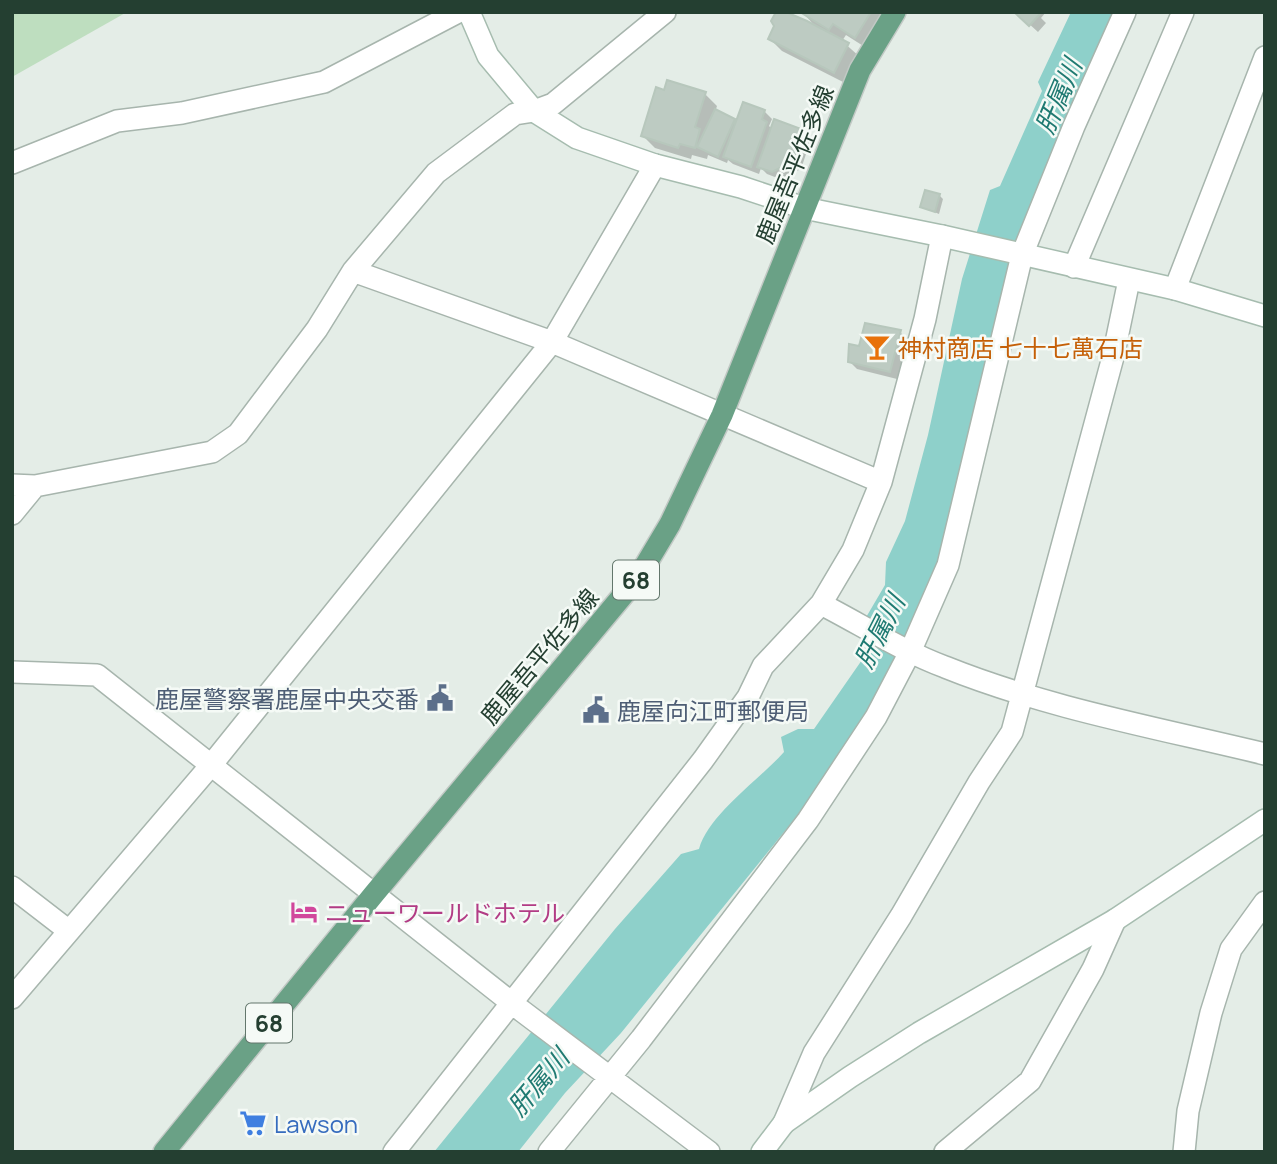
<svg xmlns="http://www.w3.org/2000/svg" width="1277" height="1164" viewBox="0 0 1277 1164" font-family="Manrope,'Noto Sans JP',sans-serif">
<style>
.green{fill:#bedebf}
.water{fill:#8ed0ca}
.shadow{fill:#0003}
.building{fill:#bdcbc2;stroke:#b7c7bc;stroke-width:2}
.lines{fill:none;stroke-linecap:round;stroke-linejoin:round}
.street-casing{stroke:#a7b5ad;stroke-width:24}
.secondary-casing{stroke:#a6bcaf;stroke-width:24}
.primary-casing{stroke:#c2c9c5;stroke-width:24}
.street{stroke:#fff;stroke-width:21}
.secondary{stroke:#fff;stroke-width:21}
.primary{stroke:#6aa186;stroke-width:21}
.labels{text-anchor:middle;dominant-baseline:central;stroke-width:5;stroke-linejoin:round;paint-order:stroke}
.shield{fill:#f5faf6;stroke:#63776c;stroke-width:2}
.shield-label{font-size:23px;font-weight:bold;fill:#243f31}
.street-label{font-size:24px;fill:#243f31;stroke:#f5faf6}
.food-label{font-size:24px;fill:#c56008;stroke:#f5faf6;text-anchor:start}
.service-label{font-size:24px;fill:#4e5e75;stroke:#f5faf6;text-anchor:end}
.hotel-label{font-size:24px;fill:#b23c85;stroke:#f5faf6;text-anchor:start}
.shop-label{font-size:24px;fill:#366cbe;stroke:#f5faf6;text-anchor:start}
.water-label{font-size:26px;font-style:italic;fill:#1f7a72;stroke:#f5faf6}
</style>
<rect width="100%" height="100%" fill="#e4ede7"/>
<path class="green" d="M12 12H127L12 77Z"/>
<path class="water" d="M1071 12H1115L1026 218 1000 303 942 557 917 618 871 707 797 816 621 1033 565 1093 518 1152H434L615 929 681 854 699 849C709 814 759 780 784 752L781 737 798 729H814L864 657 866 646 858 631 885 585 886 562 905 521 928 435 962 279 990 190 1000 186 1042 91 1038 82Z"/>
<path class="shadow" d="M802 12H890L868 49 846 35 842 41 860 57 847 84 782 51 770 39 816 27Z
M1016 12H1046L1041 18 1046 23 1038 32Z
M705 94 717 106 715 112 737 123 764 111 772 119 769 126 772 129 803 131 811 139 801 169 780 179 767 174 761 168 759 174 733 164 728 160 727 163 708 155 707 159 692 155 691 159 655 148 643 136Z
M926 192 940 196 943 199 939 214 922 207Z
M900 332 908 340 897 379 857 369 849 361Z"/>
<path class="building" d="M776 12H786L807 21 849 43 834 73 768 39 774 26 771 21Z
M800 12H871L855 38 833 24 829 30Z
M1014 12H1038L1040 14 1029 26Z
M667 80 706 92 695 127 700 129 695 148 680 144 678 148 641 136 656 87 664 90Z
M743 102 765 110 762 119 767 122 751 167 723 157Z
M715 109 735 119 718 157 697 147Z
M774 119 804 130 794 161 772 172 757 167Z
M925 190 940 194 935 212 920 207Z
M865 323 901 330 890 372 848 362 849 344 859 346Z"/>
<g class="lines">
<defs>
<path id="street" d="M12 163 117 121 182 113 324 82 458 12
M1074 267 1183 12
M353 271 552 342 881 482
M1175 289 1265 57
M12 485 35 486 212 452 238 434 317 329 353 271 436 173 515 114 534 111 553 104 665 12
M12 514 35 486
M821 604C862 625 902 651 945 667 1047 708 1158 728 1265 754
M12 672 97 675 522 1011 709 1152
M12 887 69 931
M12 998 212 764 552 342 655 165
M784 1123 814 1053 901 916 979 782 1012 732 1113 357 1129 280
M394 1152 703 760 748 697 763 666 821 604 853 550 881 482 925 319 942 236
M549 1152 641 1039 808 820 876 717 910 652 948 565 1022 255 1074 126 1125 12
M945 1152 1030 1081 1093 969 1115 920
M1184 1152 1188 1111 1211 1013 1231 949 1265 902"/>
<path id="secondary" d="M469 12 488 56 534 111 577 138 655 165 741 187 804 208 942 236 1175 289 1265 316
M762 1152 784 1123 850 1077 919 1033 1115 920 1265 820"/>
<path id="primary" d="M164 1152 374 894 639 576 670 524 722 415 860 70 895 12"/>
</defs>
<use href="#street" class="street-casing"/>
<use href="#secondary" class="secondary-casing"/>
<use href="#primary" class="primary-casing"/>
<use href="#street" class="street"/>
<use href="#secondary" class="secondary"/>
<use href="#primary" class="primary"/>
</g>
<defs>
<symbol id="bar-bare" viewBox="-9 -9 18 18"><path d="M-6-5H6L.8 .8V4.5H3.5V6h-7V4.5H-.8V.8Z" fill="#e8710a" stroke="#f5faf6" stroke-width="2.5" paint-order="stroke"/></symbol>
<symbol id="civic-bare" viewBox="-9 -9 18 18"><path d="M-.6-6.5H3V-4.5H.6V-3L4-1V1h2V6H-6V1h2V-1L-.6-3ZM-1.2 2.5V6h2.4V2.5Z" fill="#5c6f8a" stroke="#f5faf6" stroke-width="2.5" paint-order="stroke"/></symbol>
<symbol id="hotel-bare" viewBox="-9 -9 18 18"><path d="M-6-4.5h1.5V1H6V5H4.5V3h-9V5H-6ZM-4 0a1.8 1.8 0 1 1 3.6 0ZM.5 0V-2.5h3Q6-2.5 6 0Z" fill="#d1479c" stroke="#f5faf6" stroke-width="2.5" paint-order="stroke"/></symbol>
<symbol id="supermarket-bare" viewBox="-9 -9 18 18"><path d="M-6-5.5h2.5l.6 2H6L4.5 2H-2.5L-4.4-4H-6ZM-1.5 3.2a1.3 1.3 0 1 0 .1 0ZM3 3.2a1.3 1.3 0 1 0 .1 0Z" fill="#3f7fe0" stroke="#f5faf6" stroke-width="2.5" paint-order="stroke"/></symbol>
</defs>
<g fill-rule="evenodd">
<use href="#bar-bare" x="858" y="328" width="38" height="38"/>
<use href="#civic-bare" x="421" y="679" width="38" height="38"/>
<use href="#civic-bare" x="577" y="691" width="38" height="38"/>
<use href="#hotel-bare" x="285" y="893" width="38" height="38"/>
<use href="#supermarket-bare" x="234" y="1104" width="38" height="38"/>
</g>
<g class="labels">
<g class="shield">
<rect x="613" y="560.5" width="46" height="39" rx="5"/>
<rect x="246" y="1003.5" width="46" height="39" rx="5"/>
</g>
<g class="shield-label">
<text x="636" y="580">68</text>
<text x="269" y="1023">68</text>
</g>
<g class="street-label">
<text transform="translate(794 164) rotate(-68)">鹿屋吾平佐多線</text>
<text transform="translate(539 656) rotate(-50)">鹿屋吾平佐多線</text>
</g>
<g class="food-label">
<text x="898" y="347">神村商店 七十七萬石店</text>
</g>
<g class="service-label">
<text x="419" y="698">鹿屋警察署鹿屋中央交番</text>
<text x="617" y="710" text-anchor="start">鹿屋向江町郵便局</text>
</g>
<g class="hotel-label">
<text x="325" y="912">ニューワールドホテル</text>
</g>
<g class="shop-label">
<text x="274" y="1123">Lawson</text>
</g>
<g class="water-label">
<text transform="translate(1058 96) rotate(-67)">肝属川</text>
<text transform="translate(879 631) rotate(-63)">肝属川</text>
<text transform="translate(538 1082) rotate(-50)">肝属川</text>
</g>
</g>
<rect width="1277" height="1164" fill="none" stroke="#243f31" stroke-width="28"/>
</svg>
